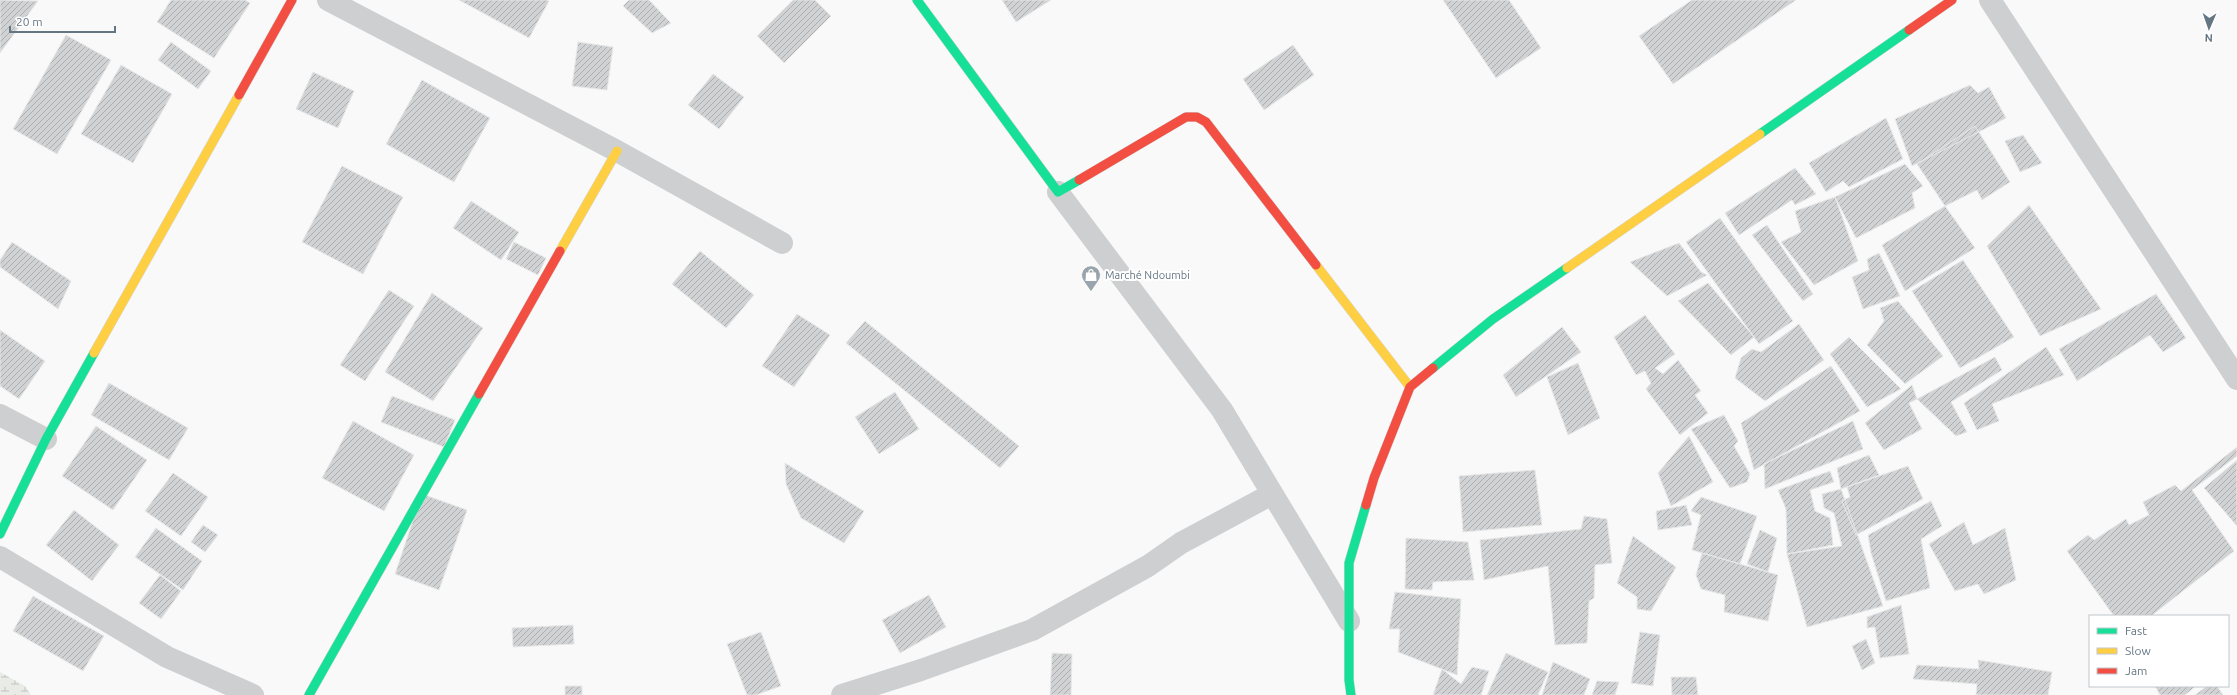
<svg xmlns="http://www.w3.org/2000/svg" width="2237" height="695" viewBox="0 0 2237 695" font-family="Ubuntu,sans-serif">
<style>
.wetland{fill:url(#wetland-marsh)}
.building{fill:url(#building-hatch);stroke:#e8e8e8}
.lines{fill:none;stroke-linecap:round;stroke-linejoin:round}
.fast-casing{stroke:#d5d6d7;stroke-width:10}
.slow-casing{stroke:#d5d6d7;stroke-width:10}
.jam-casing{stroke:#d5d6d7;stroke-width:10}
.street{stroke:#cecfd0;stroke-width:22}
.fast{stroke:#16e098;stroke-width:9}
.slow{stroke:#ffcf43;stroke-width:9}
.jam{stroke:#f24e42;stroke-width:9}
.labels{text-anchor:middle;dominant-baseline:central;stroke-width:4;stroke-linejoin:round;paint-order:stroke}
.poi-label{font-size:11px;fill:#657683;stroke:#fff;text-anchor:start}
</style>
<defs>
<pattern id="wetland-marsh" width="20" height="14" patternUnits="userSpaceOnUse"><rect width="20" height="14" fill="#e8ebe6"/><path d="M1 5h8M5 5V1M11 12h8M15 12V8" fill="none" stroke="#c0c3c0"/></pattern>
<pattern id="building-hatch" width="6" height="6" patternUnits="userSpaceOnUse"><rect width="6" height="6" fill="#d0d2d3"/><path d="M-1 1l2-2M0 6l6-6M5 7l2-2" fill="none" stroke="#acafb1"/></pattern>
</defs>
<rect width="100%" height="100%" fill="#f9f9f9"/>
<path class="wetland" d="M0 672 25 686 31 695H0Z"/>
<path class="building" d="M0 0 38 1 0 53Z
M171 0H245L250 3 214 58 157 22Z
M459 0H547L549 1 529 38Z
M629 0H649L671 23 652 33 623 6Z
M793 0H815L831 16 784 63 757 36Z
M1002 0H1051L1016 22Z
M1443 0H1509L1541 48 1496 78Z
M1692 0H1796L1673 84 1639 36Z
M66 35 111 60 57 154 13 129Z
M171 42 211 71 198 89 158 60Z
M578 42 613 47 607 90 572 86Z
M1293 45 1314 75 1264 110 1243 79Z
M121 65 172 94 133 163 81 134Z
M313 72 354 91 338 128 296 109Z
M713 74 744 97 719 129 688 105Z
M422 80 490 118 454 182 386 144Z
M1970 85 1978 93 1989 87 2006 118 1912 166 1895 119Z
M1886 118 1903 159 1849 187 1843 181 1826 192 1809 163Z
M1975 126 2010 182 1982 200 1977 190 1945 206 1917 164Z
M2023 135 2042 163 2020 172 2005 141Z
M1905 164 1923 186 1912 193 1915 208 1856 238 1835 197Z
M342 166 403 197 363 274 302 242Z
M1795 168 1816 194 1795 205 1792 200 1739 235 1725 213Z
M1835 197 1858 261 1814 285 1781 242 1801 232 1795 211Z
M471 201 519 232 501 260 453 228Z
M2029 205 2101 309 2040 336 1987 246Z
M1945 206 1975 248 1905 291 1882 245Z
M1720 218 1793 321 1759 344 1686 242Z
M1767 225 1813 294 1803 301 1752 235Z
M12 242 71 281 58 309 0 267V260Z
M514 242 546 258 538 275 506 259Z
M1679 243 1701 272 1707 275 1667 296 1630 262Z
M700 251 754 295 726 328 672 284Z
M1879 253 1900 296 1863 309 1852 277 1869 270 1867 259Z
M1963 260 2014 337 1960 368 1912 291Z
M1708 283 1754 337 1731 355 1678 301Z
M389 290 414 306 365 381 340 365Z
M432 293 483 328 433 401 385 372Z
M2156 294 2186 338 2163 352 2150 335 2077 381 2059 349Z
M1898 301 1943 356 1905 384 1867 345 1884 321 1880 308Z
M797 314 830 335 794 387 762 366Z
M1645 315 1675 354 1655 368 1663 374 1678 360 1701 391 1695 395 1708 413 1680 435 1646 389 1651 383 1645 371 1636 375 1614 337Z
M865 321 1019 446 1000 468 846 343Z
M1799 324 1824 360 1765 401 1735 378 1741 358 1752 349 1761 352Z
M1562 327 1581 352 1516 397 1503 375Z
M0 330 45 361 19 399 0 386Z
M1849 337 1901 389 1867 407 1830 354Z
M2046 347 2064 375 1992 404 1999 421 1977 430 1964 403Z
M1995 357 2002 370 1951 402 1967 432 1956 436 1917 399Z
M1578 363 1600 418 1568 435 1547 377Z
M1831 366 1860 411 1754 470 1741 423Z
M109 383 188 428 169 460 91 415Z
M1912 385 1917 399 1909 403 1922 429 1884 450 1865 423Z
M895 392 919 429 879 454 855 417Z
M392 396 455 420 444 447 381 422Z
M1724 415 1738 441 1734 446 1750 474 1747 482 1730 488 1691 429Z
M353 421 414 455 384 511 322 478Z
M1853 421 1863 449 1765 489 1764 464Z
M96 426 147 460 113 510 62 476Z
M1689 436 1713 482 1671 506 1658 473Z
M2237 447V456L2192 490 2234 551 2151 616H2114L2067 551 2088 535 2094 540 2126 519 2129 525 2149 515 2143 502 2175 485 2181 491Z
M1869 455 1879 475 1841 489 1837 468Z
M2237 460V526L2204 488Z
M785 463 864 511 844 543 801 518 786 484Z
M1908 466 1923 499 1856 535 1842 501 1850 497 1847 487Z
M1535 470 1542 525 1463 532 1459 476Z
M1830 471 1834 482 1810 490 1815 511 1830 518 1833 545 1787 554 1786 509 1778 490Z
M173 473 208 497 181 536 145 511Z
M1841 489 1883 606 1807 627 1787 554 1842 546 1834 513 1824 508 1822 494Z
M422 494 467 510 439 590 395 574Z
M1701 497 1757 516 1740 564 1692 550 1701 515 1691 511Z
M1931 501 1942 526 1921 539 1930 588 1886 601 1871 553 1868 535Z
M1686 505 1692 525 1658 530 1656 511Z
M74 510 119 545 92 581 46 545Z
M1584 516 1607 519 1612 563 1595 565 1594 598 1589 601 1587 643 1555 645 1548 566 1484 580 1480 540 1581 529Z
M1964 522 1973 545 2005 528 2016 580 1984 594 1978 584 1955 591 1929 544Z
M203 525 218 535 205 552 191 542Z
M156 528 202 561 183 590 135 557Z
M1760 530 1777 538 1768 572 1747 564Z
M1633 536 1676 567 1651 611 1637 609V597L1617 583Z
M1406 538 1468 542 1474 580 1433 582 1432 590 1405 589Z
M1702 553 1778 575 1768 621 1724 612 1725 595 1701 589 1696 575Z
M160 575 181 591 161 619 139 603Z
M1395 592 1461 599 1457 675 1398 652 1400 629H1389Z
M929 595 946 627 900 653 882 620Z
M33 596 104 636 83 671 13 631Z
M1901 605 1909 654 1880 658 1875 627 1867 628V617Z
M573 625 574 644 513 647 512 628Z
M761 632 781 686 756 695H747L727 644Z
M1640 632 1660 635 1653 686 1631 683Z
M1866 639 1875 663 1862 670 1852 646Z
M1052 653 1072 654 1071 695H1050Z
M1506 653 1548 672 1538 695H1487Z
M1978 660 2052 672 2048 695H1976L1977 684 1913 679 1917 665 1979 669Z
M1553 662 1590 679 1584 695H1542Z
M1472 667 1489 671 1481 695H1433L1442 669 1461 684Z
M1671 677H1696L1698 695H1672Z
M1597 681 1619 682 1615 695H1592Z
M565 686H582V695H565Z
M2155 686H2196L2185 695H2160Z
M2207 686H2217L2223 695H2195Z"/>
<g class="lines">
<defs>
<path id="fast" d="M917 0 1058 192 1079 180
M1760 134 1909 30
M1433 368 1493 319 1567 268
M0 534 46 439 94 353
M309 695 479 394
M1351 695 1349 680V563L1366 505"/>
<path id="slow" d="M560 251 617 151
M1316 265 1410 387
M1567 268 1760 134
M94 353 239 95"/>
<path id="jam" d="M1909 30 1952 0
M239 95 292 0
M1079 180 1186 117H1197L1206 122 1316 265
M479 394 560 251
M1366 505 1374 478 1410 387 1433 368"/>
</defs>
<use href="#fast" class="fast-casing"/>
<use href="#slow" class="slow-casing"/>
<use href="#jam" class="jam-casing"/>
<path class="street" d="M328 0 617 151 782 243
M1990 0 2237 379
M1058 192 1222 410 1349 621
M0 415 46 439
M0 557 167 657 253 695
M842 695 921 670 1032 630 1148 566 1181 543 1272 494"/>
<use href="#fast" class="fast"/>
<use href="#slow" class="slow"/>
<use href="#jam" class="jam"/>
</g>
<defs>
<symbol id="shop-pin" viewBox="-11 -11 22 30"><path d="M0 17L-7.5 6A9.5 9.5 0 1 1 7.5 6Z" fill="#99a4ac" stroke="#fff"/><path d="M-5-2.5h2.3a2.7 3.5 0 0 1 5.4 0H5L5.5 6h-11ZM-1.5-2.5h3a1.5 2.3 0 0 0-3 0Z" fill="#fff"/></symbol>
</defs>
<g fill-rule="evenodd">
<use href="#shop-pin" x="1080" y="264" width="22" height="30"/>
</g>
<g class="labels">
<g class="poi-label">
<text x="1105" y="275">Marché Ndoumbi</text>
</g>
</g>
<rect x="2089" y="615" width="140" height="72" fill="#ffffff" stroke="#c1c8cd"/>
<rect x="2097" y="628" width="20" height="6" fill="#16e098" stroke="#c1c8cd"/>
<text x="2125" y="635" font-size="12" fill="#657683">Fast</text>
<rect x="2097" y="648" width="20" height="6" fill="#ffcf43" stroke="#c1c8cd"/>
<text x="2125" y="655" font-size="12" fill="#657683">Slow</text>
<rect x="2097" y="668" width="20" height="6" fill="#f24e42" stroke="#c1c8cd"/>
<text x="2125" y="675" font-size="12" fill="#657683">Jam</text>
<g transform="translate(2209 28) rotate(182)" stroke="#ffffff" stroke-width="3" paint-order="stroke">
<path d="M0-3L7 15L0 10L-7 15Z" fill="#657683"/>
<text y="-6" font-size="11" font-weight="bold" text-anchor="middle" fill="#657683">N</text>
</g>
<path d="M10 26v6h105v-6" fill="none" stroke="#657683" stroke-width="2"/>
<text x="16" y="26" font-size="12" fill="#657683" stroke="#ffffff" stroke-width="3" paint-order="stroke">20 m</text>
</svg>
